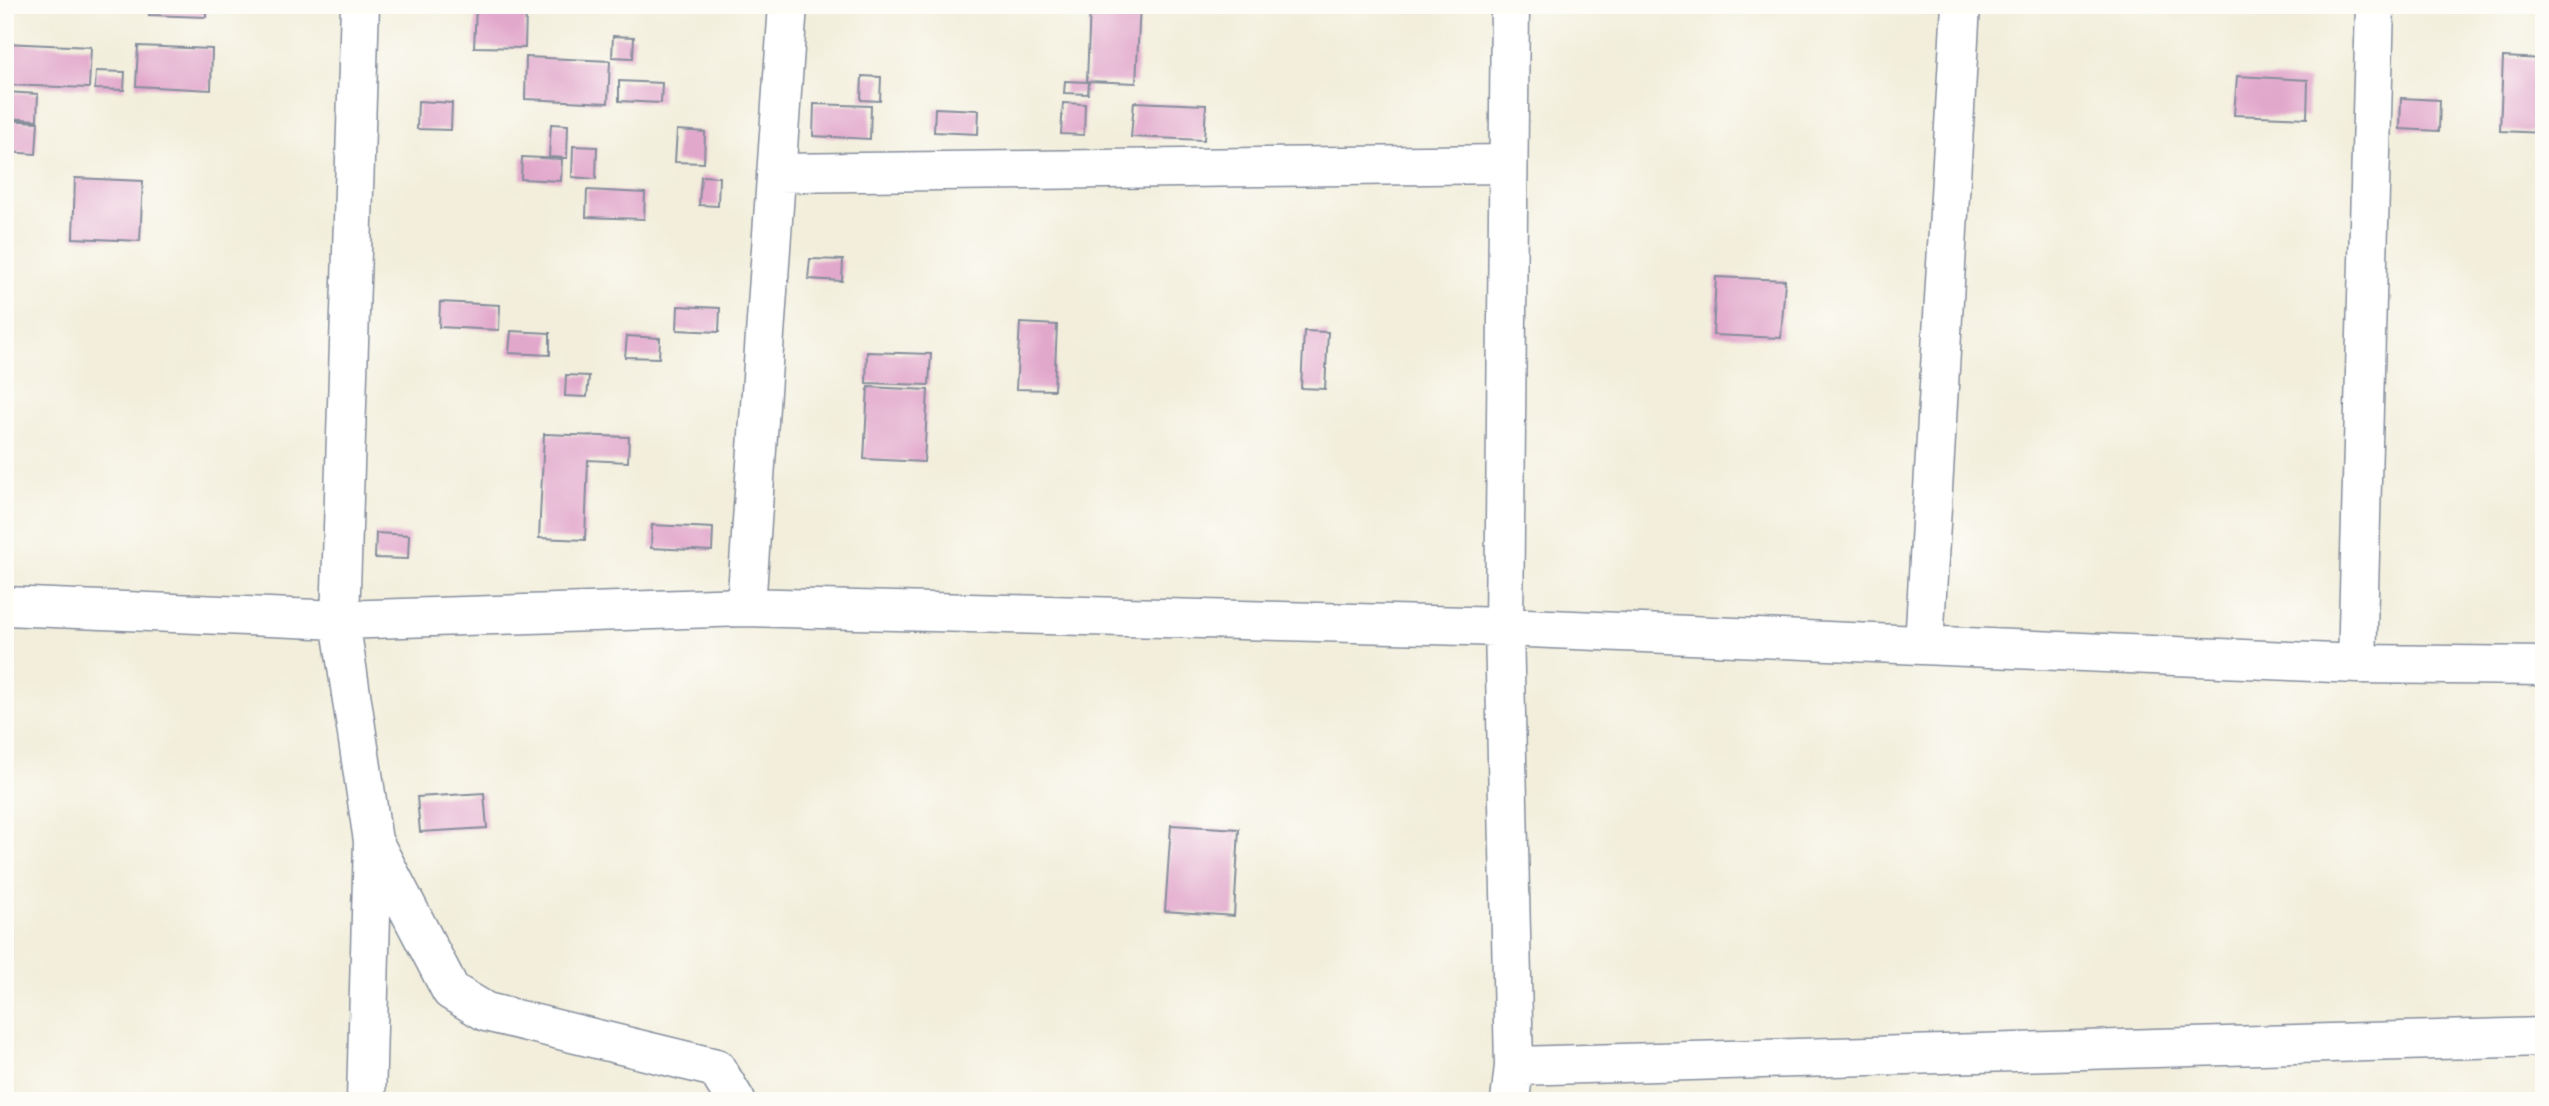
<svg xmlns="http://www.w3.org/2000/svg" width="2549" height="1106" viewBox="0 0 2549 1106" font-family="'Gochi Hand',sans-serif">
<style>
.building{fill:#e2a8cc}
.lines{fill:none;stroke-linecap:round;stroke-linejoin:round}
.minor-casing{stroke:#868e9c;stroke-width:41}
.minor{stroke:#fff;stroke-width:38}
</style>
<rect width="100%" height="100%" fill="#fdfcf7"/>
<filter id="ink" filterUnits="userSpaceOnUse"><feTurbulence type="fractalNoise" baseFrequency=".0143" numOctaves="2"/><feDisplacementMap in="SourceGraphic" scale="14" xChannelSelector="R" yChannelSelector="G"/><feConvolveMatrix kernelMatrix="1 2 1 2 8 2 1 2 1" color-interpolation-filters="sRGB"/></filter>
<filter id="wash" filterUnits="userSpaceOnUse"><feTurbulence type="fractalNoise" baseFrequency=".00686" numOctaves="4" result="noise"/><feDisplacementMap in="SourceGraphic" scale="28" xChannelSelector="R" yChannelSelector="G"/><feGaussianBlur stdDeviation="1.57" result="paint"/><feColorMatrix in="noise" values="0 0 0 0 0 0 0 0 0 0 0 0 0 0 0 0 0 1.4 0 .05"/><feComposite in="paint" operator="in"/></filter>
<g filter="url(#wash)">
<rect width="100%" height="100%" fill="#f2eedb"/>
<g id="blocks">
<path class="building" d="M149 5H206V17L149 15Z
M1090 5H1140L1136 83 1087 81Z
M476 9 526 11 525 48 474 47Z
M613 36 634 37 633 58 612 57Z
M5 43 91 47 89 88 5 85Z
M138 46 212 49 211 90 136 86Z
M526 57 610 61 608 103 525 99Z
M2503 57 2544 59V133L2500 131Z
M96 71 125 72 124 90 95 89Z
M862 76 881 77 880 101 861 100Z
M2237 76 2308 80 2307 118 2234 115Z
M619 81 662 83 661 103 619 101Z
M1065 81 1089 82 1088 94 1064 93Z
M5 92 38 94 37 120 5 118Z
M2401 98 2440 100 2439 131 2400 129Z
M418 101 452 103 451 130 417 129Z
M1134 102 1206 105 1204 140 1131 137Z
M1063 103 1085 104 1084 135 1061 134Z
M814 104 871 106 870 139 813 136Z
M935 108 979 110 978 134 934 132Z
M5 120 38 122 36 154 5 152Z
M551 124 568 125 567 158 549 157Z
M677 130 705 132 704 163 675 162Z
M573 146 597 147 596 179 572 177Z
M522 157 562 159 561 181 521 179Z
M701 176 719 177 718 206 699 205Z
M75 178 143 181 140 241 73 238Z
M587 190 645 193 644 219 586 217Z
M810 259 843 260 842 281 808 279Z
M1716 277 1785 280 1781 338 1713 335Z
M440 302 500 305 499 330 439 327Z
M678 306 720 308 719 332 677 330Z
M1020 323 1057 325 1054 390 1016 389Z
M511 331 550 333V355L509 353Z
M1304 331 1328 332 1325 389 1301 388Z
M627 336 660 338 659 358 625 357Z
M867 352 931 354 929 385 866 383Z
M566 375 589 376 587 397 565 396Z
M868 387 928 390 924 462 864 459Z
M544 434 629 437 628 462 588 460 585 540 539 538Z
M652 525 713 528 712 551 651 548Z
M376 533 409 535 408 559 375 558Z
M484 793 487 828 420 832 417 797Z
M1171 825 1239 829 1234 916 1165 911Z"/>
</g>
</g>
<g filter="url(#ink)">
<use href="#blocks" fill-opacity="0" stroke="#868e9c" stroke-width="2"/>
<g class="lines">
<defs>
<path id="minor" d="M360 5 340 620 373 841 366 1101
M1510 5 1504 627 1514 1066 1510 1101
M776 173 1508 164
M5 606 340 620 746 607 1504 627 2357 664 2544 666
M746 607 788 5
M1924 645 1961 5
M2357 664 2375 5
M374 843 451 991 486 1012 716 1068 736 1101
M1514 1066 2544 1037"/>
</defs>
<use href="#minor" class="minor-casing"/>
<use href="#minor" class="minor"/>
</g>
</g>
<rect width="2549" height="1106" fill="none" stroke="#fdfcf7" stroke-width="28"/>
</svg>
